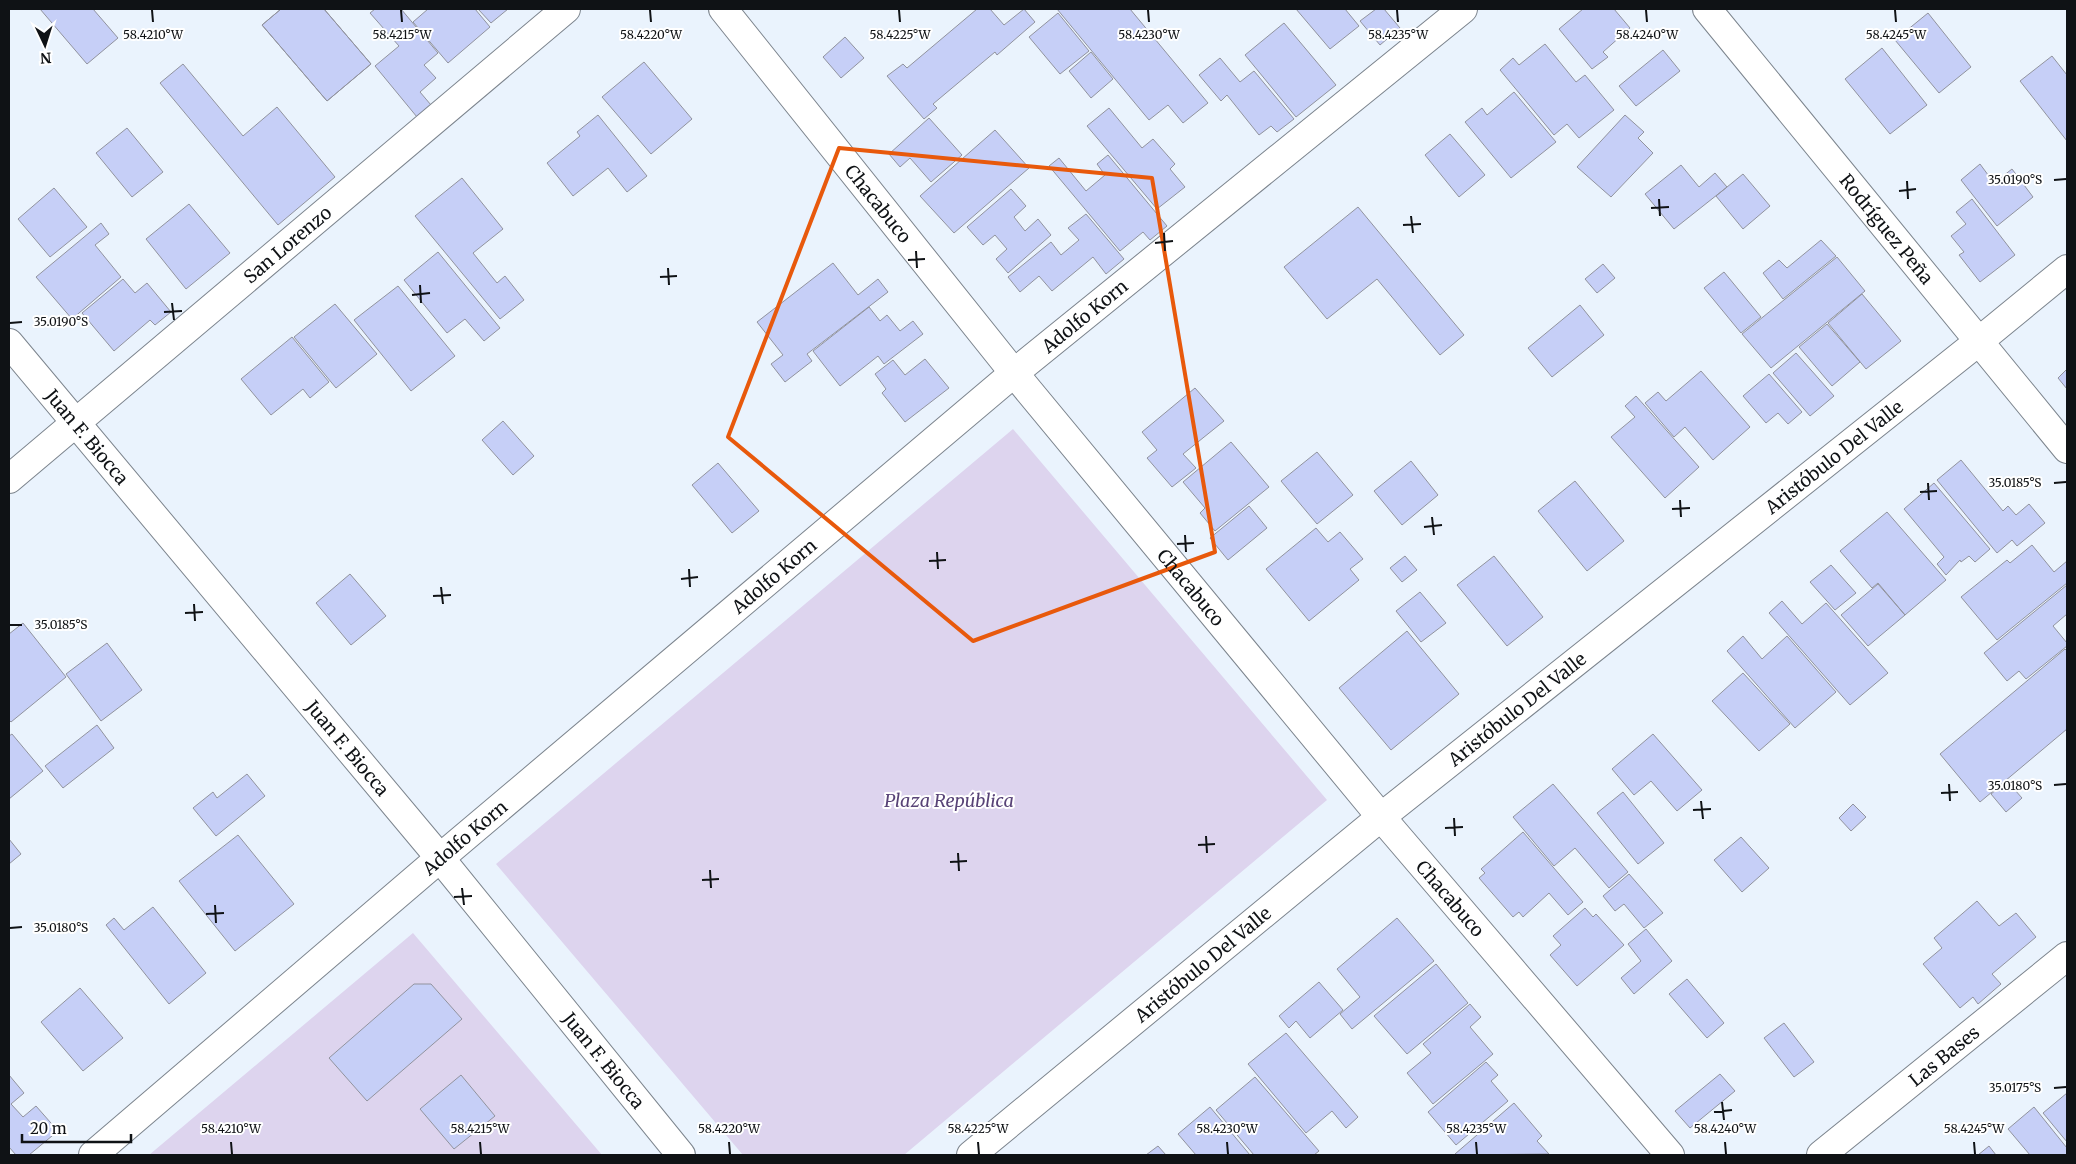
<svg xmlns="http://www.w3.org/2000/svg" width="2076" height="1164" viewBox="0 0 2076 1164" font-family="Merriweather,serif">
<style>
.green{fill:#ddd4ee}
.building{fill:#c6cff7;stroke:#91939e}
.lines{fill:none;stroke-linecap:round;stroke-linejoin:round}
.minor-casing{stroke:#7c848d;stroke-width:30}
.minor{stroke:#fff;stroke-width:28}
.marked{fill:none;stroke:#e8590c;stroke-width:4;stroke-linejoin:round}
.ticks{fill:none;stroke:#0f1215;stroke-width:2}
.labels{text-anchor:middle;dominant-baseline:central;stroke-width:4;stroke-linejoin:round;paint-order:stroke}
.street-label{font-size:18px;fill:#0f1215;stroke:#fff}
.park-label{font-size:18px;font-style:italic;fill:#584377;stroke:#fff}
.ticks-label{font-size:12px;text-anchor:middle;fill:#0f1215;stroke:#fff;stroke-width:4;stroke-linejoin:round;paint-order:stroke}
</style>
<rect width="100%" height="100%" fill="#eaf3fd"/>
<path class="green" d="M1013 429 1327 800 904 1155H743L496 864Z
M413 933 602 1155H149Z"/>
<path class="building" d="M40 9H93L118 38 87 64Z
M281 9H324L371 64 327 101 262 25Z
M281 9H324L371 64 327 101 262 25Z
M375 9H401L438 53 424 65 436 78 420 92 431 105 417 117 375 66 399 46 370 13Z
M428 9H475L490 27 448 63 413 22Z
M478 9H508L491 23Z
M977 9H990L1004 25 1024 9 1035 22 997 55 995 52 933 104 937 108 924 119 887 76 903 64 907 68Z
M1057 9H1130L1208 103 1183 123 1168 105 1149 120Z
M1296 9H1345L1359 26 1330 49Z
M1376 9H1384L1400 28 1380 45 1360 21Z
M1583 9H1614L1630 28 1603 52 1608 57 1592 69 1559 29Z
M1058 13 1089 51 1060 74 1029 37Z
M1928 13 1971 67 1939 93 1895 40Z
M1284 23 1336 85 1296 117 1245 55Z
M845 37 864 58 841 78 823 57Z
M1545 44 1576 82 1585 75 1614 110 1579 138 1567 124 1554 135 1500 70 1513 58 1519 65Z
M1882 48 1927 105 1890 134 1845 79Z
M1663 50 1680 71 1636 106 1619 86Z
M1091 52 1113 79 1091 98 1069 71Z
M2052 56 2067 75V141L2020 81Z
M1220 58 1240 82 1254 71 1294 119 1277 132 1271 126 1259 135 1227 95 1221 101 1199 75Z
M644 62 692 119 651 154 602 97Z
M183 64 243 136 277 107 335 177 278 225 160 83Z
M1514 92 1556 142 1511 178 1465 122 1482 108 1487 115Z
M1109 108 1142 148 1153 139 1175 164 1170 169 1185 187 1157 209 1087 126Z
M598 115 647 176 627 192 608 168 573 196 547 163 580 136 577 132Z
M1625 115 1644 132 1638 138 1653 153 1611 197 1577 167Z
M929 118 962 155 931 182 910 158 900 167 889 154Z
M127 128 163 172 132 197 96 153Z
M995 130 1029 168 954 233 920 196Z
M1450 134 1485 175 1459 197 1425 155Z
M1108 155 1167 226 1150 240 1143 232 1120 251 1049 166 1059 158 1086 191 1105 175 1097 164Z
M1980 164 1994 183 2012 169 2033 197 1997 226 1961 180Z
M1681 165 1699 187 1715 173 1727 187 1674 229 1645 194Z
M1743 174 1770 206 1743 229 1716 196Z
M462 178 503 229 473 253 497 283 505 276 524 300 500 319 415 216Z
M54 188 87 227 50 257 18 219Z
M1011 189 1026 206 1014 217 1025 231 1038 219 1051 235 1008 273 996 259 1007 249 995 235 983 245 967 227Z
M1972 199 2015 255 1980 282 1959 255 1964 252 1951 236 1966 224 1956 212Z
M189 204 230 253 186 289 146 239Z
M1358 207 1464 335 1440 355 1377 279 1327 319 1284 267Z
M1086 214 1124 259 1106 274 1093 257 1052 291 1039 276 1020 292 1008 277 1051 242 1061 255 1079 240 1068 228Z
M101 223 109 234 95 245 121 277 72 319 36 277Z
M1821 240 1836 256 1783 299 1763 273 1779 260 1787 268Z
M438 252 500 328 484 341 465 319 447 333 404 280Z
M1837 257 1865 291 1771 368 1742 334Z
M833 263 858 295 878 279 888 292 807 354 812 361 785 382 771 364 783 355 757 322Z
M1603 264 1615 278 1597 293 1585 279Z
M1724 272 1761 317 1741 333 1704 288Z
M123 279 135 293 147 283 171 312 155 325 150 320 114 351 82 313Z
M398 286 455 356 411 391 354 320Z
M1862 294 1901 341 1866 369 1828 323Z
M335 304 377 354 336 388 294 337Z
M1580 305 1604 335 1552 377 1528 348Z
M869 307 880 321 887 315 900 331 913 321 923 334 884 364 878 356 840 386 813 351Z
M1827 324 1860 362 1832 386 1799 347Z
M292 337 329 382 310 398 303 389 271 415 241 379Z
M1796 353 1834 396 1810 416 1773 373Z
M925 359 949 388 905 422 882 393 886 389 875 374 893 360 905 375Z
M2067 369V389L2058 378Z
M1701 371 1750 427 1713 460 1685 427 1674 437 1645 403 1658 392 1666 401Z
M1769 374 1802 412 1788 424 1778 413 1766 423 1743 396Z
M1195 388 1224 421 1183 454 1196 468 1172 487 1147 458 1157 450 1142 432Z
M1636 396 1699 467 1665 498 1611 437 1635 417 1625 406Z
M503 421 534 456 513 475 482 440Z
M1231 442 1269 487 1215 531 1200 513 1205 508 1183 482Z
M1317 452 1353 495 1317 524 1281 481Z
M1961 460 2003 511 2008 506 2016 515 2029 504 2045 523 2017 546 2012 540 1997 553 1937 480Z
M1411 461 1438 495 1402 525 1374 491Z
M718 463 759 511 732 533 692 485Z
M1575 481 1624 541 1587 571 1538 511Z
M1934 483 1990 549 1975 562 1969 556 1961 562 1960 560 1946 575 1937 564 1944 557 1904 509Z
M1249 506 1267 528 1228 560 1210 538Z
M1887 512 1946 580 1905 615 1878 583 1872 588 1840 551Z
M1316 528 1328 542 1340 532 1363 559 1350 569 1359 580 1309 621 1266 569Z
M2032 545 2054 572 2067 561V583L1997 640 1961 597 2007 560 2010 563Z
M1405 556 1417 570 1402 582 1390 568Z
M1494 556 1543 617 1507 646 1457 585Z
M1831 565 1856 593 1835 610 1810 582Z
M350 574 386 616 351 645 316 603Z
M1878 584 1905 615 1868 646 1841 615Z
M2067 585V614L2053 626 2067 643V646L2026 679 2019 671 2007 681 1984 653Z
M1420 592 1446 623 1421 642 1396 611Z
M1782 601 1802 624 1826 603 1888 673 1850 705 1769 613Z
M23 623 66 677 11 722 9 720V634Z
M1407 631 1459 694 1391 750 1339 688Z
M1743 636 1762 659 1787 636 1836 692 1795 728 1727 651Z
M107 643 142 690 101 721 66 674Z
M2065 649 2067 651V729L1980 802 1940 754Z
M1743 673 1790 724 1759 751 1712 701Z
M97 725 114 748 63 788 45 766Z
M12 734 43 771 9 799V736Z
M1653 734 1702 790 1677 811 1651 781 1634 795 1612 769Z
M247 774 265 796 216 836 193 808 213 792 217 798Z
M2007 781 2022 798 2006 812 1991 794Z
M1553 784 1628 872 1609 888 1575 848 1554 866 1513 817Z
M1623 792 1664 843 1638 864 1597 813Z
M1853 804 1866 817 1851 831 1839 818Z
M1523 832 1583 902 1568 915 1549 893 1523 917 1519 912 1513 917 1479 878 1485 873 1481 869Z
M238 835 294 904 235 951 179 881Z
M1741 837 1769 868 1742 892 1714 860Z
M9 839 21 854 9 864Z
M1629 874 1663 913 1644 928 1624 904 1615 911 1603 896Z
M1977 901 1999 926 2016 913 2036 937 1992 974 2001 984 1978 1004 1973 997 1960 1008 1923 964 1942 948 1934 938Z
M153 907 206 973 169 1004 106 925 114 918 124 930Z
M1585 908 1593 917 1596 914 1624 945 1577 986 1550 955 1561 945 1553 936Z
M1397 918 1434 961 1352 1029 1340 1014 1360 997 1337 969Z
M1646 929 1672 961 1634 994 1621 978 1641 961 1628 944Z
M1436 964 1468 1003 1407 1054 1374 1016Z
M1687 979 1724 1023 1707 1038 1669 994Z
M1319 982 1343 1010 1310 1038 1296 1021 1289 1028 1279 1016Z
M414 984H431L462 1019 367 1101 329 1058Z
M80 988 123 1038 83 1071 41 1022Z
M1470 1004 1481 1017 1470 1027 1493 1054 1433 1104 1407 1073 1431 1053 1423 1044Z
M1784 1023 1814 1062 1794 1077 1764 1038Z
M1286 1033 1358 1117 1346 1128 1332 1111 1306 1133 1248 1064Z
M1486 1062 1498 1075 1491 1081 1508 1101 1456 1145 1428 1112Z
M1720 1074 1735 1091 1690 1128 1675 1111Z
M9 1075 24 1093 11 1104 23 1117 36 1106 58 1131 29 1155H16L9 1147Z
M461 1075 495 1116 454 1149 420 1109Z
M1255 1077 1319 1151 1314 1155H1254L1216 1110Z
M2067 1093V1142L2043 1113Z
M1514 1103 1542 1136 1537 1141 1549 1154 1456 1155 1455 1154Z
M1210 1107 1250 1155H1196L1178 1134Z
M2034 1107 2067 1148V1155H2030L2008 1129Z
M1158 1146 1166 1155H1146Z
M1989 1146 1996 1155H1978Z"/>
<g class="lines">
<defs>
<g id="minor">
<path id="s1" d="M723 9 1014 373 1381 817 1670 1155"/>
<path id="s2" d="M1707 9 2067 449"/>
<path id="s3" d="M9 343 440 858 681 1155"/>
<path id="s4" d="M9 479 566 9"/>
<path id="s5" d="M93 1155 440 858 1014 373 1463 9"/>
<path id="s6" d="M971 1155 1381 817 1978 342 2067 269"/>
<path id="s7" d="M1821 1155 2067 956"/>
</g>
</defs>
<use href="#minor" class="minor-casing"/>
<use href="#minor" class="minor"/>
</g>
<path class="marked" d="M839 148 1152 178 1215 552 973 641 728 437Z"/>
<path class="ticks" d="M152 10 153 22M401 10 402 22M650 10 651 22M899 10 900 22M1148 10 1149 22M1397 10 1398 22M1646 10 1647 22M1895 10 1896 22M2054 180 2066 179M1907 181 1908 199M1899 191 1916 189M1659 199 1660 216M1651 208 1669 207M1411 216 1413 233M1403 225 1421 224M1164 233 1165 251M1155 243 1173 241M916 251 917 268M908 260 925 259M668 268 669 285M660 277 677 276M420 285 421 303M412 295 430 293M172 303 174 320M164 312 182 311M10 323 22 322M1928 483 1929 500M2054 483 2066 482M1920 492 1937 491M1680 500 1681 517M1672 509 1690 508M1432 517 1434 535M1424 527 1442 525M1185 535 1186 552M1177 544 1194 543M937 552 938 569M929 561 946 560M689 569 690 587M681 579 698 577M441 587 443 604M433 596 451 595M194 604 195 621M185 613 203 612M10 625H22M1949 784 1950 801M2054 785 2066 784M1941 793 1958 792M1701 801 1703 819M1693 810 1711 809M1454 818 1455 836M1445 828 1463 827M1206 836 1207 853M1198 845 1215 844M958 853 959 871M950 862 967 861M710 870 711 888M702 880 719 879M462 888 464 905M454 897 472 896M215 905 216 923M206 914 224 913M10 928 22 927M2054 1088 2066 1087M1722 1102 1724 1120M1714 1112 1732 1110M231 1142 232 1154M480 1142 481 1154M729 1142 730 1154M978 1142 979 1154M1227 1142 1228 1154M1476 1142 1477 1154M1725 1142 1726 1154M1974 1142 1975 1154"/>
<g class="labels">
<g class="street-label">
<text stroke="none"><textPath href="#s1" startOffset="249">Chacabuco</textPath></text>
<text stroke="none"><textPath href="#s2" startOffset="284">Rodríguez Peña</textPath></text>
<text stroke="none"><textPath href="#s4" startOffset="364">San Lorenzo</textPath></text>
<text stroke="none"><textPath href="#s5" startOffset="1299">Adolfo Korn</textPath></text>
<text stroke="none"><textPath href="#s3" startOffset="122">Juan F. Biocca</textPath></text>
<text stroke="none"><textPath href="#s6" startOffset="1110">Aristóbulo Del Valle</textPath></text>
<text stroke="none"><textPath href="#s5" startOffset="894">Adolfo Korn</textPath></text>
<text stroke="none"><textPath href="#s1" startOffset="744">Chacabuco</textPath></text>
<text stroke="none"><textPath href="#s6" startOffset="705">Aristóbulo Del Valle</textPath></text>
<text stroke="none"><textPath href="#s3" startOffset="528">Juan F. Biocca</textPath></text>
<text stroke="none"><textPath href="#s5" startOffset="489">Adolfo Korn</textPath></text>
<text stroke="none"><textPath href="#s1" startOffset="1149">Chacabuco</textPath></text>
<text stroke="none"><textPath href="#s6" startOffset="300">Aristóbulo Del Valle</textPath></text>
<text stroke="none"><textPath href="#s7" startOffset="158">Las Bases</textPath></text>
<text stroke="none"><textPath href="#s3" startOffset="932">Juan F. Biocca</textPath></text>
</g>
<g class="park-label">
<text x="949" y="800">Plaza República</text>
</g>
</g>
<g class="ticks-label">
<text x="153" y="39">58.4210°W</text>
<text x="402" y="39">58.4215°W</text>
<text x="651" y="39">58.4220°W</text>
<text x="900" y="39">58.4225°W</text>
<text x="1149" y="39">58.4230°W</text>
<text x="1398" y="39">58.4235°W</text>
<text x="1647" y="39">58.4240°W</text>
<text x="1896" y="39">58.4245°W</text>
<text x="2015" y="184">35.0190°S</text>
<text x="61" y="326">35.0190°S</text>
<text x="2015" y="487">35.0185°S</text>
<text x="61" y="629">35.0185°S</text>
<text x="2015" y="790">35.0180°S</text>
<text x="61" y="932">35.0180°S</text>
<text x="2015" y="1092">35.0175°S</text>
<text x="231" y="1133">58.4210°W</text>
<text x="480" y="1133">58.4215°W</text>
<text x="729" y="1133">58.4220°W</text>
<text x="978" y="1133">58.4225°W</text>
<text x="1227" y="1133">58.4230°W</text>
<text x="1476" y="1133">58.4235°W</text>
<text x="1725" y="1133">58.4240°W</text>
<text x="1974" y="1133">58.4245°W</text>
</g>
<rect width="2076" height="1164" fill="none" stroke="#0f1215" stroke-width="20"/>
<g transform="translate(45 45) rotate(176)" stroke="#ffffff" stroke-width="4" paint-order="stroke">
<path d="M0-4L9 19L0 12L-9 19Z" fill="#0f1215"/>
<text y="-8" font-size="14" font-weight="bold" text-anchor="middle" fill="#0f1215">N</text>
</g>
<path d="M22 1134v8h109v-8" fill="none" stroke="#0f1215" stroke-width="2.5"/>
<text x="30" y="1134" font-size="15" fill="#0f1215" stroke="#ffffff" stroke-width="4" paint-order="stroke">20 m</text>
</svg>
